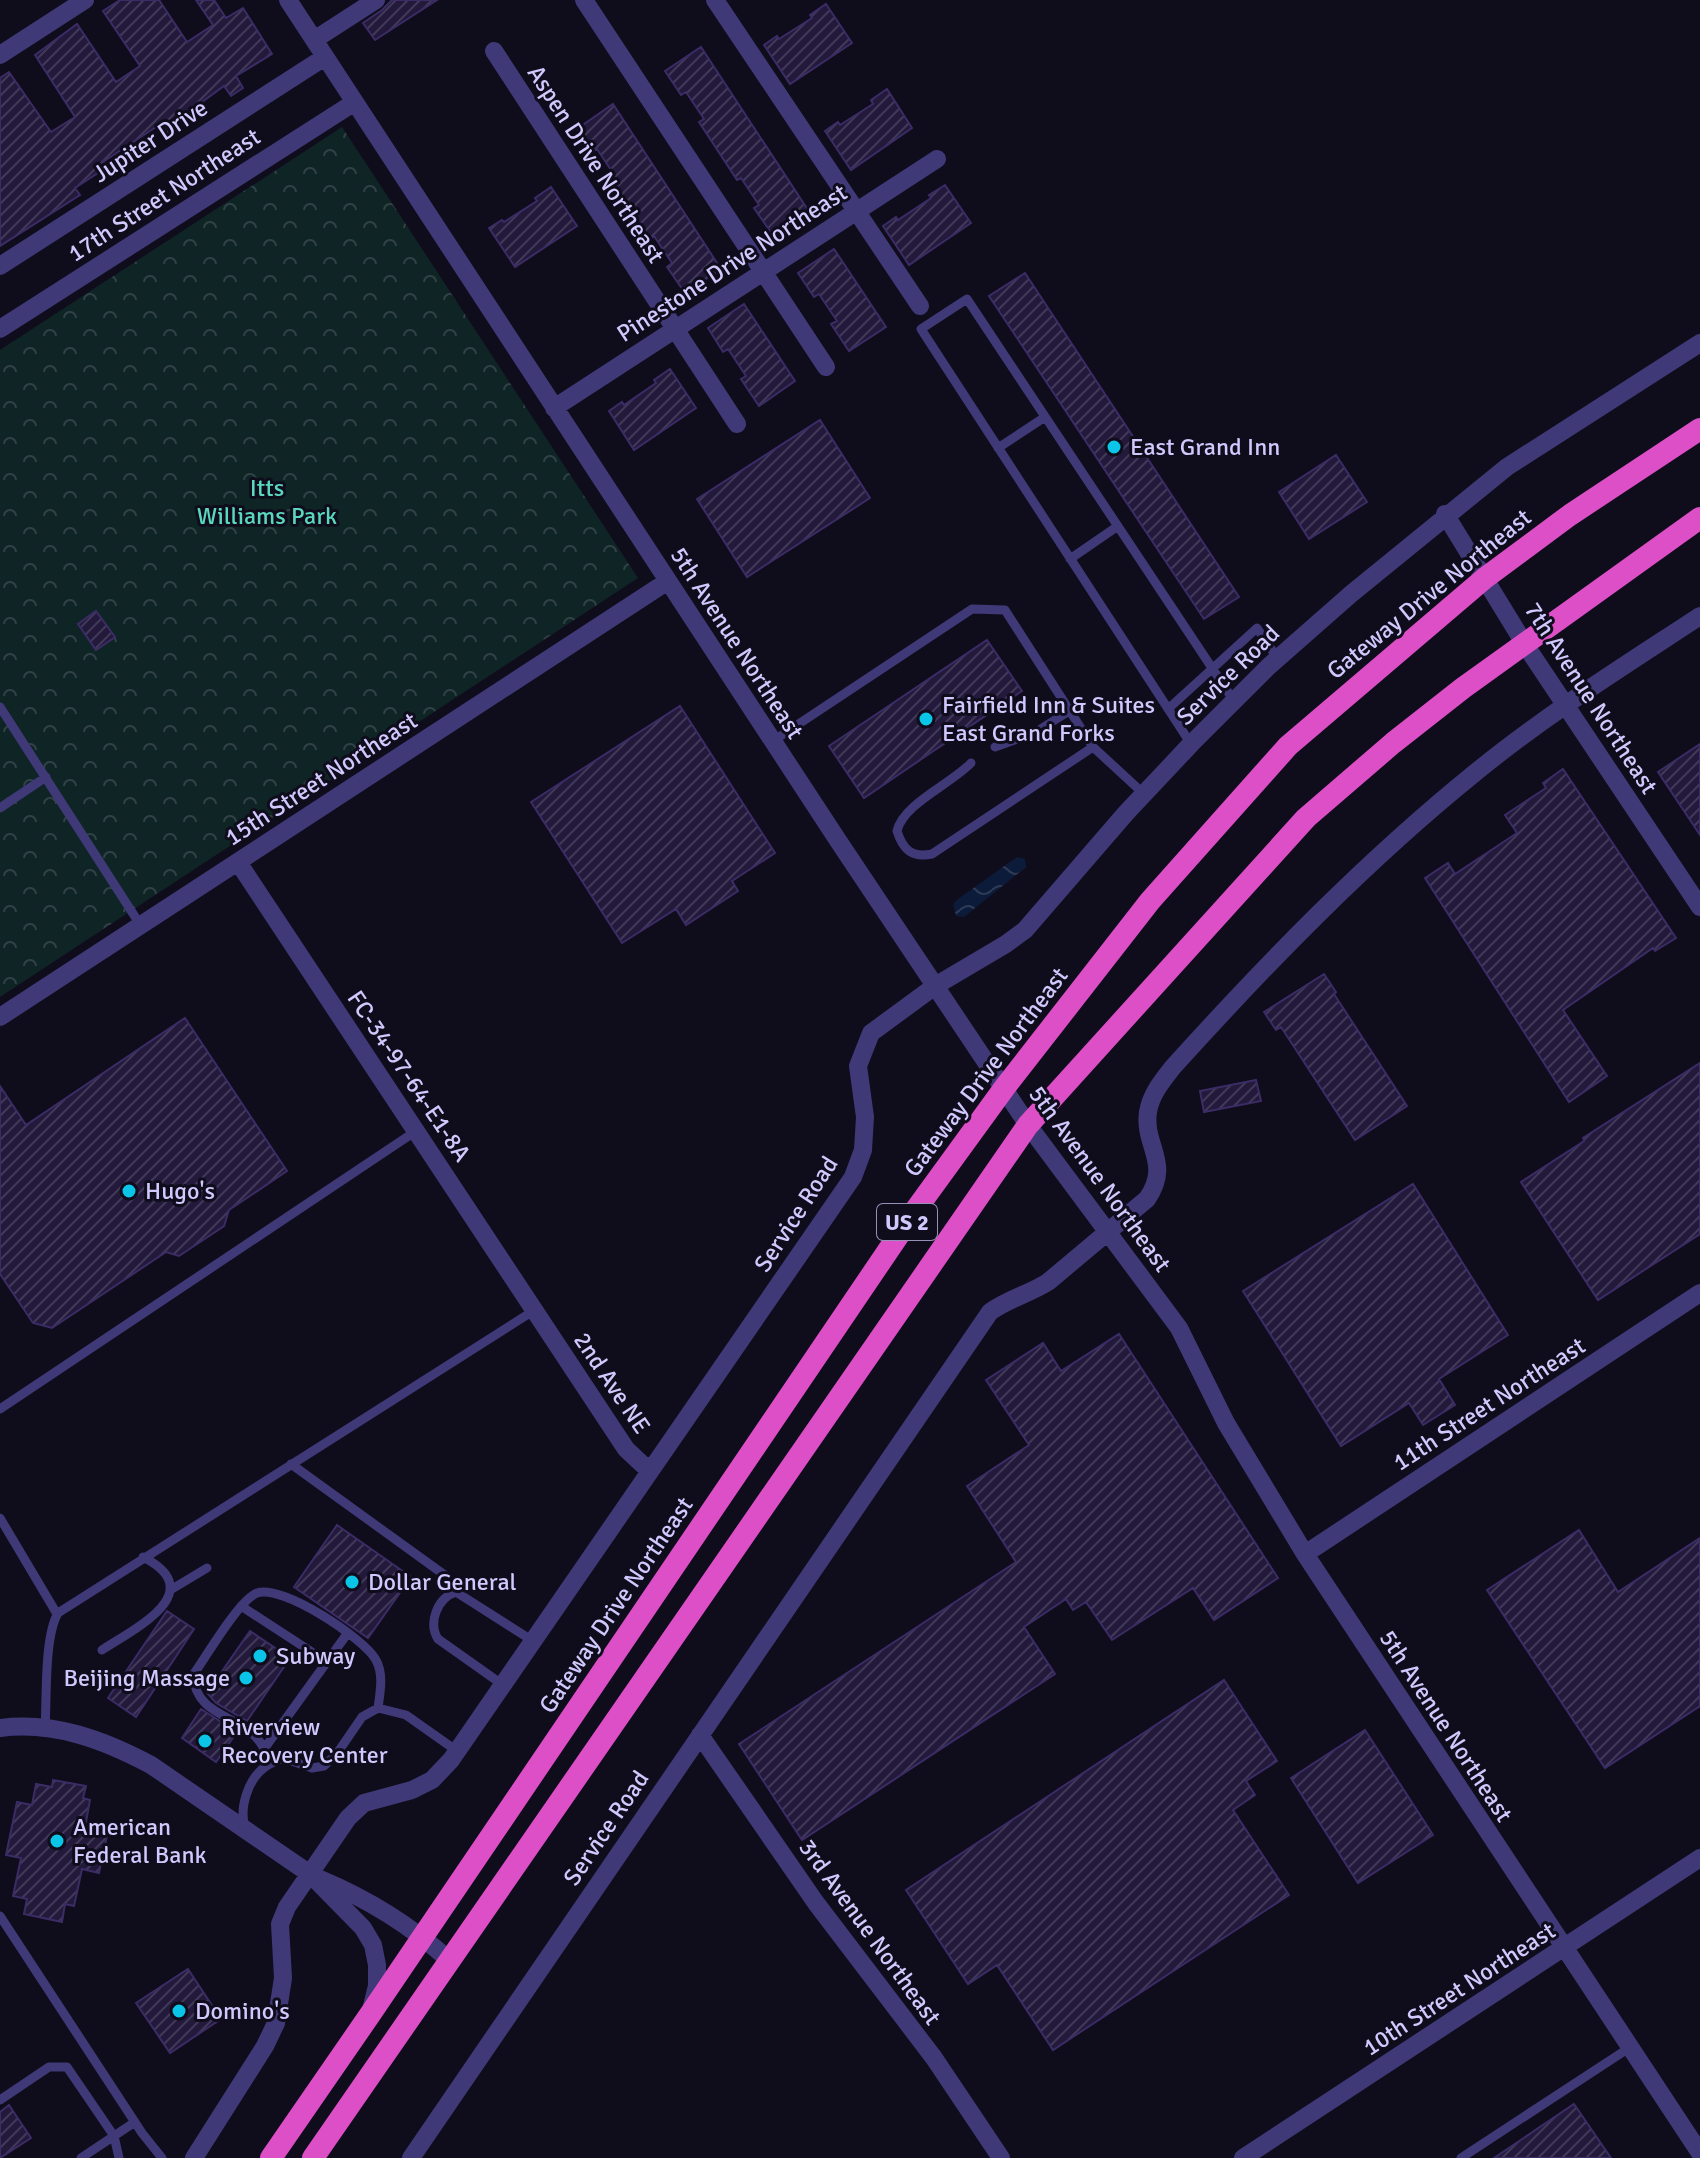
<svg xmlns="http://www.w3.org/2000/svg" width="1700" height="2158" viewBox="0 0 1700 2158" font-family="Signika,sans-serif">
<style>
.forest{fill:url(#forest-crowns)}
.water{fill:url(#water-waves)}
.building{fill:url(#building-hatch);stroke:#3b2c66;stroke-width:2}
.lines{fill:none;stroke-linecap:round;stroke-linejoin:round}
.service{stroke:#3f3978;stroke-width:9}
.minor{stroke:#3f3978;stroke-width:18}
.trunk{stroke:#dd4fc6;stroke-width:22}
.poi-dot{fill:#0ac5e7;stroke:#0f0c1b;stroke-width:3}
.labels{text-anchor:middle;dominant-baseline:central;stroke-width:6;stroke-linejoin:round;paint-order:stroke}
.shield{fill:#0f0c1b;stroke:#9790b9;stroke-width:2}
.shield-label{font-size:22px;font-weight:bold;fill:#d1c8fd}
.street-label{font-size:24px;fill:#d1c8fd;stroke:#0f0c1b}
.poi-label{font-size:24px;fill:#d1c8fd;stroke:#0f0c1b;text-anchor:start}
.park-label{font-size:24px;fill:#59d8bf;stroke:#0f0c1b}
</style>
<defs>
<pattern id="forest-crowns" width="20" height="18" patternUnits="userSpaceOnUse" patternTransform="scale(2)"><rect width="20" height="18" fill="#0f2425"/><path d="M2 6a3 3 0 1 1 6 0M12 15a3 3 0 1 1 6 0" fill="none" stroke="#314246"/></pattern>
<pattern id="water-waves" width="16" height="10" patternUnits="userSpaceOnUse" patternTransform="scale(2)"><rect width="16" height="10" fill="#0c1b3a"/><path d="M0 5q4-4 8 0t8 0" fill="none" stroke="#2e3b57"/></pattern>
<pattern id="building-hatch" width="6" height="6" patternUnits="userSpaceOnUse" patternTransform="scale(2)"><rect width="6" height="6" fill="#22193b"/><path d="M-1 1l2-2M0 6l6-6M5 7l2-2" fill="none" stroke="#413958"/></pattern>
</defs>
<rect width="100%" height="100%" fill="#0f0c1b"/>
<path class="forest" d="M342 127 638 578 0 997V350Z"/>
<path class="water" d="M1017 857 1025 859 1026 867 964 917 956 916 953 904 958 899Z"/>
<path class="building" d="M120 0H159L187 42 213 25 196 0H214L226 18 243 8 272 54 236 76 243 88 231 96 224 86 172 124 176 130 164 138 156 127 103 162 107 167 75 188 80 195 0 246V78L9 72 51 132 75 117 35 55 77 24 116 82 140 66 103 11Z
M392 0H437L375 40 363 23 382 10Z
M826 4 852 43 790 84 764 45 777 36 779 39 812 18 810 15Z
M701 47 808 210 772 234 754 208 759 205 741 178 737 180 699 122 704 119 686 92 681 95 665 71Z
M887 89 912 128 851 170 825 131 838 122 840 125 873 104 871 100Z
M613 104 721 269 685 293 667 267 672 263 654 236 649 240 610 180 615 176 597 149 592 152 577 129Z
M945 185 971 223 909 265 883 226 896 217 898 220 931 198 929 195Z
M551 187 577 226 515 267 489 228 502 220 504 222 537 201 535 198Z
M834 249 886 327 849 351 831 324 837 321 819 294 814 297 798 273Z
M1025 273 1239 597 1204 619 989 296Z
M744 304 795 381 759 406 741 379 746 376 728 349 723 352 708 328Z
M670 369 696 408 634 450 609 411 622 402 624 405 656 383 654 380Z
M820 420 870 498 747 577 697 499Z
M1336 455 1367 502 1309 539 1279 492Z
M96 611 115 637 96 650 78 624Z
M987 640 1022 691 864 798 829 746Z
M680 706 775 853 732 881 738 891 686 925 676 909 622 943 531 802Z
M1700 744V835L1658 772Z
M1563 769 1676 938 1655 951 1653 948 1563 1010 1607 1076 1569 1102 1425 878 1448 863 1455 874 1517 833 1505 815 1546 788 1543 783Z
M1324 974 1336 992 1334 994 1407 1106 1355 1140 1281 1027 1276 1030 1264 1012Z
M185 1018 287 1171 229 1210 224 1226 179 1256 166 1252 52 1328 33 1323 0 1274V1086L26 1125Z
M1700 1063V1234L1598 1300 1521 1182 1584 1141 1583 1138Z
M1256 1080 1261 1101 1204 1112 1200 1091Z
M1413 1184 1508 1335 1439 1379 1455 1405 1423 1425 1409 1403 1341 1446 1243 1291Z
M1119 1334 1278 1578 1214 1620 1193 1588 1112 1640 1086 1602 1073 1610 1066 1599 1024 1627 1055 1674 802 1840 739 1744 1016 1562 967 1486 1029 1445 986 1380 1043 1343 1061 1371Z
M337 1525 411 1577 368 1638 294 1587Z
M1579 1530 1618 1592 1700 1538V1706L1605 1768 1487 1590Z
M167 1611 194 1629 136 1717 108 1698Z
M250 1631 290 1658 247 1721 216 1703 207 1693Z
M1224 1680 1277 1761 1246 1781 1255 1795 1233 1810 1289 1895 1053 2050 997 1965 968 1984 906 1890Z
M201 1709 237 1732 216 1762 182 1738Z
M1365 1730 1433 1835 1358 1883 1291 1778Z
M53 1780 86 1786 83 1798 90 1800 86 1822 109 1826 99 1873 82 1869 74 1906 65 1904 62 1922 24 1914 27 1899 13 1896 21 1858 6 1855 17 1802 32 1805 36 1784 52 1787Z
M188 1969 221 2019 170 2053 136 2003Z
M1574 2104 1611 2158H1494Z
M9 2105 31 2138 0 2158V2112Z"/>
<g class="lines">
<path class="service" d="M998 448 1045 417
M1070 559 1118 526
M0 707 141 926
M1168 709 1257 628 1278 659
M773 741 972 609 1005 610 1093 747 1144 794
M1191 744 921 329 967 299 1234 701
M995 747 1036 732 1069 711
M971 763C951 784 903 804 897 831 903 850 912 858 932 854L1093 747
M0 808 46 777
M0 1409 416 1131
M291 1464 446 1576 456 1592
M0 1518 57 1614
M172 1589 207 1568
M241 1606 327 1662
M102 1650C134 1629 211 1592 143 1557
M503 1685 438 1639C428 1623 437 1598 456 1592L533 1641
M45 1728C47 1698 44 1637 58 1613L530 1313 536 1314
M264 1749 347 1634
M265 1766C265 1760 265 1752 263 1747 246 1714 196 1720 193 1675 206 1657 239 1600 257 1593 282 1584 364 1638 376 1660 384 1675 380 1692 378 1708
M245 1827C239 1808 248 1779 265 1767 270 1763 277 1761 283 1758L312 1768 324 1766 338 1752 362 1717 378 1708 406 1715 457 1751
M0 1916 142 2133 162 2158
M0 2100 49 2067H67L114 2136 119 2158
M81 2158 135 2122
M1461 2158 1629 2048"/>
<path class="minor" d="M288 0 837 839 1028 1125 1179 1328 1226 1423 1305 1554 1700 2153
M584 0 826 367
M715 0 920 306
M314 40 376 0
M494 51 737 424
M0 55 85 0
M0 266 325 57
M0 329 355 102
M554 408 937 159
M1445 514 1524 643 1700 907
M238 862 626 1449 643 1465 653 1467
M0 1017 668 581
M1305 1554 1700 1293
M0 1728C54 1721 104 1740 151 1765L310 1874 363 1928 373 1945 377 1965V1986L372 2006
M700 1735 816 1903 934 2058 1001 2158
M320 1879C368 1899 410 1925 449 1960
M194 2158 265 2046 276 2023 283 1978 280 1924 287 1907 348 1818 364 1803 412 1790 432 1780 451 1760 853 1177 863 1150 865 1117 858 1066 871 1033 935 986 1006 944 1025 930 1126 813 1191 744 1268 667 1351 594 1507 467 1700 343
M411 2158 990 1312C1008 1299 1029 1294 1048 1282L1147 1199C1172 1163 1143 1146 1148 1112 1151 1094 1162 1081 1173 1067 1268 962 1366 861 1476 772 1547 714 1624 666 1700 616
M1243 2158 1700 1858"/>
<path class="trunk" d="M271 2158 369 2016 917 1208 1005 1087 1150 901 1288 746 1485 578 1570 515 1700 429
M313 2158 1028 1125 1306 818 1393 743 1463 688 1700 518"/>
</g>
<g class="poi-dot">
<circle cx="1114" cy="447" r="8"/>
<circle cx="926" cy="719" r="8"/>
<circle cx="129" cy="1191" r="8"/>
<circle cx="352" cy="1582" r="8"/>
<circle cx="260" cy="1656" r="8"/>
<circle cx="246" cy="1678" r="8"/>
<circle cx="205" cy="1741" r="8"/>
<circle cx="57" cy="1841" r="8"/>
<circle cx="179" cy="2011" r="8"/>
</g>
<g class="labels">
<rect class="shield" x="877" y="1204" width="60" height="36" rx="6"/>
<g class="shield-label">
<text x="907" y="1222">US 2</text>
</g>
<g class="street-label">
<text transform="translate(150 141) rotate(-33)">Jupiter Drive</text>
<text transform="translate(596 164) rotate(57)">Aspen Drive Northeast</text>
<text transform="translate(164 195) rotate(-33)">17th Street Northeast</text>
<text transform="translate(732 263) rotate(-33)">Pinestone Drive Northeast</text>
<text transform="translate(1429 594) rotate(-39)">Gateway Drive Northeast</text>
<text transform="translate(737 643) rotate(57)">5th Avenue Northeast</text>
<text transform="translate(1228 675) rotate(-44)">Service Road</text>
<text transform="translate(1591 698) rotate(57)">7th Avenue Northeast</text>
<text transform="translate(321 779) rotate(-33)">15th Street Northeast</text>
<text transform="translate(986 1072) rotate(-53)">Gateway Drive Northeast</text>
<text transform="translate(409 1076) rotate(56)">FC-34-97-64-E1-8A</text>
<text transform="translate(1100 1179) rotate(54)">5th Avenue Northeast</text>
<text transform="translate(796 1214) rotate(-57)">Service Road</text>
<text transform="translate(612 1383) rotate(56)">2nd Ave NE</text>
<text transform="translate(1489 1404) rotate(-33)">11th Street Northeast</text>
<text transform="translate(616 1605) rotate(-56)">Gateway Drive Northeast</text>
<text transform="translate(1446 1726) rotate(57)">5th Avenue Northeast</text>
<text transform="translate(606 1828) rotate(-56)">Service Road</text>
<text transform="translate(870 1932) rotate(54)">3rd Avenue Northeast</text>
<text transform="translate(1459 1989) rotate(-33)">10th Street Northeast</text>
</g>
<g class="poi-label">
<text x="1130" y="447">East Grand Inn</text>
<text x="942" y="705">Fairfield Inn &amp; Suites<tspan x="942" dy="28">East Grand Forks</tspan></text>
<text x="145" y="1191">Hugo's</text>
<text x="368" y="1582">Dollar General</text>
<text x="276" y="1656">Subway</text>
<text x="230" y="1678" text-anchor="end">Beijing Massage</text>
<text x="221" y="1727">Riverview<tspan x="221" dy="28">Recovery Center</tspan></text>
<text x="73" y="1827">American<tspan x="73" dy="28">Federal Bank</tspan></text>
<text x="195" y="2011">Domino's</text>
</g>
<g class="park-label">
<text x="267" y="488">Itts<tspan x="267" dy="28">Williams Park</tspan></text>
</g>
</g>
</svg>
